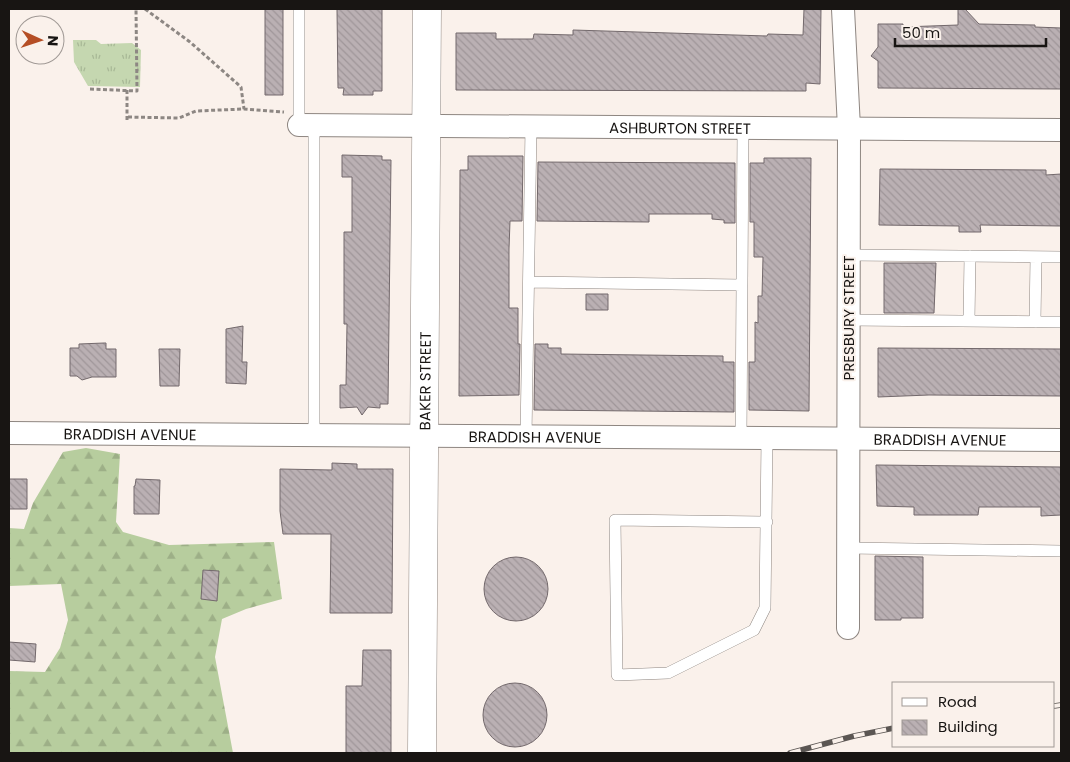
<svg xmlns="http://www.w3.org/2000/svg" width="1070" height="762" viewBox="0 0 1070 762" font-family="Poppins,sans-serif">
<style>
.forest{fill:url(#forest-firs)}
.park{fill:url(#park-tufts)}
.building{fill:url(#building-back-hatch);stroke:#73696c}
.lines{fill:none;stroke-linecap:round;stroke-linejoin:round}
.service-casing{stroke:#8e8681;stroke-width:12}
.minor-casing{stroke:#8e8681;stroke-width:24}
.tertiary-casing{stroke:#8e8681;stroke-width:29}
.path{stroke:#8d8783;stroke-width:3;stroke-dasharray:4 2.5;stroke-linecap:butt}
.service{stroke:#fff;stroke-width:11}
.minor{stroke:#fff;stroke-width:22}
.tertiary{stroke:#fff;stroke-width:28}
.rail-casing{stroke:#5b5653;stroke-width:5.5}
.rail{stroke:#faf1eb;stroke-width:4;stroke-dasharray:11;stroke-linecap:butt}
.labels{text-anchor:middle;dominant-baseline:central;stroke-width:4;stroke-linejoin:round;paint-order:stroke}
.street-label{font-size:15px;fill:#181513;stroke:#faf1eb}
</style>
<defs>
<pattern id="forest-firs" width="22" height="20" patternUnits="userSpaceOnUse" patternTransform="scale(1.25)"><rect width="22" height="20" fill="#b7cd9e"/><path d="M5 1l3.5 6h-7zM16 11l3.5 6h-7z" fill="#9daf87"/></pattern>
<pattern id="park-tufts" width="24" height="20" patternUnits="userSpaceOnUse" patternTransform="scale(1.25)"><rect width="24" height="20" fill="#c5d7b0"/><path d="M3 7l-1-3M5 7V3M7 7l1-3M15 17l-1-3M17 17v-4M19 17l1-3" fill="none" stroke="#a8b896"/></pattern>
<pattern id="building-back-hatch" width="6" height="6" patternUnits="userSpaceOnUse" patternTransform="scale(1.25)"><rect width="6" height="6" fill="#bab0b3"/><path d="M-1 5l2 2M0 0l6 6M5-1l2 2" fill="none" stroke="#9f9699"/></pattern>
</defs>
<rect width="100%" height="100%" fill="#faf1eb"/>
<path class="forest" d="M86 448 120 454 116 522 123 532 169 545 274 542 282 599 246 609 222 619 215 657 233 753H9V671L45 672 60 648 68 620 61 584 9 586V528L24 529 33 503 63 452Z"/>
<path class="park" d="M73 40H96L101 44 132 43 141 50 140 87 88 86 74 62Z"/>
<path class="building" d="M265 9H283V95H265Z
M338 9H382V91H373V95H343L344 88H338L337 10Z
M804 9H821L820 84 806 83V91L456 90V33H496V39H533L534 34 573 35V30L767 36 768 34 803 35Z
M958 9H965L979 24 1035 25V27L1061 28V89L878 88V61L871 56 878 47V24H903V27L958 25Z
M342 155 382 156V160H391L388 404H380V408L368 407 362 415 357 407 340 408V385H346L347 324H344V232H352V177H342Z
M468 156H523L522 221H510L509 249V308H518V344H520L519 395 459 396 460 170H468Z
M764 158H811L809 411 749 410V362H755V322L758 323V296H762L763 257H754V222H750V163H764Z
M538 162 735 163V223H724V220L712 219V214H649V222L537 221Z
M880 169 1046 170V175L1061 174V226L980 225 981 232H959V226L879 225Z
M884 263H936L934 313H884Z
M586 294H608V310H586Z
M243 326 242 362H247L246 384 226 383V329Z
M104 343H106V349H116V377H92L82 380 77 376H70V348H79V344Z
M535 344H548V348H561V354L723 356V362H734V412L534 410Z
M878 348 1061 349V396L929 395 878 397Z
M159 349H180L179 386H160Z
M332 463 357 464V469H393L392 613H330L331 534H283L280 511V469L332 470Z
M876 465 1061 467V515L1041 516V507H979L978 515H914V507L877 506Z
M9 479H27V509H9Z
M136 479 160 480 159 514H134V486H135Z
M875 556 923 557V618H901V620H875Z
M484 589a32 32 0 1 1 64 0a32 32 0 1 1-64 0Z
M203 570 219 571 217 601 201 599Z
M9 642 36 644 35 662 9 660Z
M363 650H391V753H346V686H362Z
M483 715a32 32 0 1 1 64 0a32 32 0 1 1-64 0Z"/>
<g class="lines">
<defs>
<path id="service" d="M299 9V125
M848 255 1061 257
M529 282 742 285
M848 320 1061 322
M969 321 970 256
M1035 322 1036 257
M314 436V125
M526 437 531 127
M741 438 743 128
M767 522 615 520 617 675 668 673 754 630 765 608 767 439
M848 548 1061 551"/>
<g id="minor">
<path d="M843 9 849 128 848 628"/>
<path id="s1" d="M299 125 1061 130"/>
<path id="s2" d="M9 433 1061 440"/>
</g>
<g id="tertiary">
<path id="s3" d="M422 753 427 9"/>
</g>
</defs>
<use href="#service" class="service-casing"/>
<use href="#minor" class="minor-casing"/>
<use href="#tertiary" class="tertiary-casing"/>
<path class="path" d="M145 9 190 42 241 87 244 109
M90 89 137 91 136 9
M127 90V121
M128 117 179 118 196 111 244 109 284 112"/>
<use href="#service" class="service"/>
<use href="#minor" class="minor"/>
<use href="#tertiary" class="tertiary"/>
<defs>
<path id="rail" d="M1054 706 1061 705
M790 753 854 736 894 728"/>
</defs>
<use href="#rail" class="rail-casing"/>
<use href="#rail" class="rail"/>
</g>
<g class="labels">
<g class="street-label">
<text stroke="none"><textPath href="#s1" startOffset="381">ASHBURTON STREET</textPath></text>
<text transform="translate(848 318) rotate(-90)">PRESBURY STREET</text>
<text stroke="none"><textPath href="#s3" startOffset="372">BAKER STREET</textPath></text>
<text stroke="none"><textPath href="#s2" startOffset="121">BRADDISH AVENUE</textPath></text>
<text stroke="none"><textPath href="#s2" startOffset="526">BRADDISH AVENUE</textPath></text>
<text stroke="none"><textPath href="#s2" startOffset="931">BRADDISH AVENUE</textPath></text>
</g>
</g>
<rect width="1070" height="762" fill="none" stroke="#181513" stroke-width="20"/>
<rect x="892" y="682" width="162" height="65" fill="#faf1eb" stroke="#a09995"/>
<rect x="902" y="698" width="25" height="8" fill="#ffffff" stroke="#a09995"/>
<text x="938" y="707" font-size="15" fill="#181513">Road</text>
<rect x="902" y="720" width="25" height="15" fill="url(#building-back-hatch)" stroke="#a09995"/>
<text x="938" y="732" font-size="15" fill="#181513">Building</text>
<g transform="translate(40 40) rotate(93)"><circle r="24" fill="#faf1eb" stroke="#a09995"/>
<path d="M0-4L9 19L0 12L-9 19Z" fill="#b54e25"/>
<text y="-8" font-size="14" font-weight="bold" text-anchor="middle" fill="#181513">N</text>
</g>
<path d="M895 38v8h151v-8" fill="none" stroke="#181513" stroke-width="2.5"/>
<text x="902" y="38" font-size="15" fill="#181513" stroke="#faf1eb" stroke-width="4" paint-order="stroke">50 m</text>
</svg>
